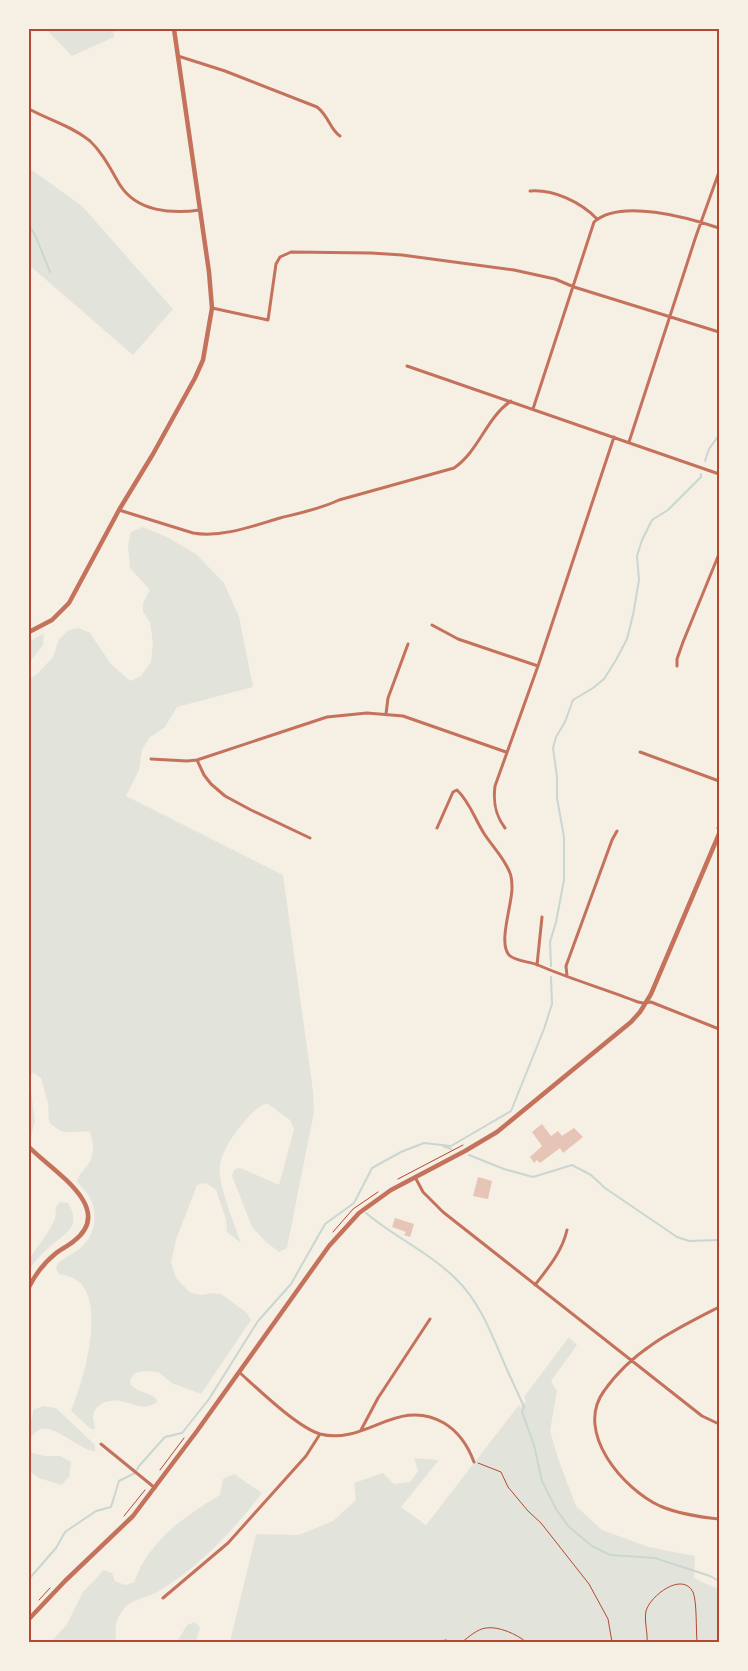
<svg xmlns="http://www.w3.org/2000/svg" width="748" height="1671" viewBox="0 0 748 1671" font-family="'IBM Plex Serif',serif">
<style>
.green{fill:#e2e4dc}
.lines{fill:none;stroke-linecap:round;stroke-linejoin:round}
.stream{stroke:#c9d6d2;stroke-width:2}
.building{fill:#e6c5b7}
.path{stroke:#b5482f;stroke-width:1}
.minor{stroke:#c5725c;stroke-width:3}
.tertiary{stroke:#c5725c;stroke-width:4.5}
.neatline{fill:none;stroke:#b5482f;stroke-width:2}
</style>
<rect width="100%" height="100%" fill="#f6efe4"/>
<path class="green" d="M46 29H113L114 37 72 56Z
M29 168 82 206 173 309 133 355 29 265Z
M143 527 167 537 196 554 224 583 239 617 253 687 177 707 165 727 149 738 142 750 139 770 126 796 283 875 313 1091 314 1112 287 1248 279 1252 266 1242 252 1227 232 1176 234 1170 238 1168 243 1169 279 1185 294 1129 290 1120 268 1104C257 1105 251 1115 244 1122 234 1133 222 1151 220 1165 217 1183 235 1225 241 1243L227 1232 226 1219 216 1190 206 1183 197 1185 176 1240 171 1262 176 1278 191 1293 202 1295 210 1293 221 1294 246 1312 251 1320 201 1394 172 1383 158 1372 144 1371 135 1373 130 1380 131 1385C138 1392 148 1393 156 1398L157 1402C145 1412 133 1403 120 1401 109 1399 94 1404 93 1417 93 1420 95 1426 95 1429H91L71 1411C83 1381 103 1314 83 1286 77 1278 68 1276 59 1274L56 1269 58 1263C64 1258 72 1254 78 1250 95 1238 99 1214 89 1196 86 1191 80 1186 77 1181 80 1172 81 1174 86 1167 95 1157 94 1144 90 1132 68 1129 67 1139 49 1122L48 1103 41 1078 34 1073 29 1074V680L38 673 53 657 59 639 69 630 79 628 90 633 110 663 130 681 141 676 151 662 153 643 150 622 143 612V603L150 590 130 568 128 546 131 532Z
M44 633 43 645 29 663V642Z
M29 1076 35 1121 31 1137 29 1134Z
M60 1202 68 1203C81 1225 69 1231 53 1244 44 1251 35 1261 29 1270V1259L48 1232 55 1219 56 1207Z
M569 1337 577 1345 551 1381 557 1391 550 1431 559 1461 576 1506 602 1530 649 1547 695 1556 694 1578 715 1588 719 1587V1642H230L256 1534 299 1535 333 1521 356 1500 354 1483 383 1473 394 1484 410 1482 418 1471 414 1458 439 1460 401 1507 426 1525 519 1405 520 1408 526 1401 524 1397Z
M43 1406 56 1408 95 1445V1451C78 1451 50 1417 35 1433 32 1435 30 1440 29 1443L32 1453 45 1456H60L71 1462 69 1477 61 1485 39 1478 29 1471V1422L32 1418 33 1410Z
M234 1474 262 1493C233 1531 200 1566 159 1591 150 1597 130 1600 125 1608 115 1619 115 1626 116 1640L120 1642H51L67 1624 83 1592 104 1570 112 1573 115 1581 125 1585 134 1582C137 1575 140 1567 144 1561 162 1532 191 1512 220 1495L223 1479Z
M195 1622 200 1627 196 1642H173L178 1640 187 1625Z"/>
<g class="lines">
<path class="stream" d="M29 225 36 237 50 272
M705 461 709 449 719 435
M551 966 550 942 556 922 564 880V837L557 798V777L553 748 556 737 565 722 573 700 593 688 604 679 616 660 627 639 633 615 639 580 637 556 642 540 652 520 668 510 701 477V474
M443 1146 451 1149
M469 1155 504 1169 533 1177 572 1165 591 1175 605 1188 677 1237 689 1241 719 1240
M366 1213C394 1237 429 1252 456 1279 480 1302 492 1335 505 1365 511 1379 518 1393 524 1407L522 1412 534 1445 542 1481 556 1509 569 1527 592 1546 610 1555 655 1558 710 1576 719 1581
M29 1579 56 1548 65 1532 96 1511 111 1507 119 1481 135 1473 139 1466 165 1437 182 1433 209 1399 258 1321 291 1284 325 1224 354 1203 372 1168 401 1152 424 1143 451 1146 511 1111 544 1029 552 1004 551 977"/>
</g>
<path class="building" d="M542 1124 551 1136 558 1131 562 1136 574 1128 583 1137 563 1153 560 1148 540 1163 537 1160 534 1163 530 1157 542 1146 532 1132Z
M478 1177 492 1181 488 1199 473 1196Z
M395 1218 414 1224 410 1237 404 1235 406 1232 392 1227Z"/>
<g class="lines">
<path class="path" d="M717 828 719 824
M398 1179 463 1145
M333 1232 353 1209 378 1192
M478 1463 501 1472 508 1487 528 1511 541 1523 589 1584 608 1619 612 1642
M160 1470 184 1438
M124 1516 145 1490
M39 1600 50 1588
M434 1642 446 1640 452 1642
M462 1642C469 1637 477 1629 486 1628 498 1626 517 1634 526 1642
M647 1642C648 1632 644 1622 646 1611 650 1596 682 1571 693 1592 697 1601 696 1631 697 1642"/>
<path class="minor" d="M178 56 225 71 317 107C329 116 330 130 340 136
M29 109C49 120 72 126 90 141 103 153 111 170 120 185 137 212 172 214 200 210
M530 191C553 189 581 202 597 219
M212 308 268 320 276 264 280 257 291 252 371 253 402 255 514 270 555 279 574 287 719 332
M407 366 719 474
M533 409 594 222C620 198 689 218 719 228
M629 442 696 236 719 172
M119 510 193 533C221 538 253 526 280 518 300 513 320 509 339 500L454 468C479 451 486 418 511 401
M432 625 458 639 538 666
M677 666V659L683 642 719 554
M386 714 388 698 408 644
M640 752 719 781
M151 759 187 761 197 760 327 717 367 713 403 716 506 752
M197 760 204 775 211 784 225 796 251 810 310 838
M437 828 453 792 457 790C470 802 475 820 485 835 493 847 505 859 510 873 512 878 512 883 512 888 512 905 498 943 509 955 516 962 529 961 538 965 570 979 605 989 638 1002L643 1003 651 1002 719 1029
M505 828C495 815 493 802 495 786L538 666 614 437
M537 965 542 917
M567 976 566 966 612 840 617 831
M415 1177 423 1192 443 1212 702 1416 719 1424
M535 1285C548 1268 562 1252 567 1230
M719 1307C676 1329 632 1350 604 1391 574 1432 623 1489 660 1506 679 1514 699 1517 719 1519
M239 1372C258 1389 297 1427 320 1434 365 1446 398 1396 444 1423 459 1432 468 1446 474 1462
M361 1430 378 1398 430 1319
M101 1444 155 1488
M163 1598 228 1543 306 1456 320 1434"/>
<path class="tertiary" d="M29 632 52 620 69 603 119 510 153 454 195 378 203 360 212 308 209 272 174 29
M29 1147C51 1170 117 1208 74 1241 68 1246 61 1249 55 1254 44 1263 35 1275 29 1287
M29 1619 65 1581 133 1516 197 1431 329 1246 359 1213 391 1190 465 1151 497 1132 631 1022 640 1012 651 994 719 834"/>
</g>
<rect width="748" height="1671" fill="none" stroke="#f6efe4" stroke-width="60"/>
<rect x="30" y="30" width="688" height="1611" class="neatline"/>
</svg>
